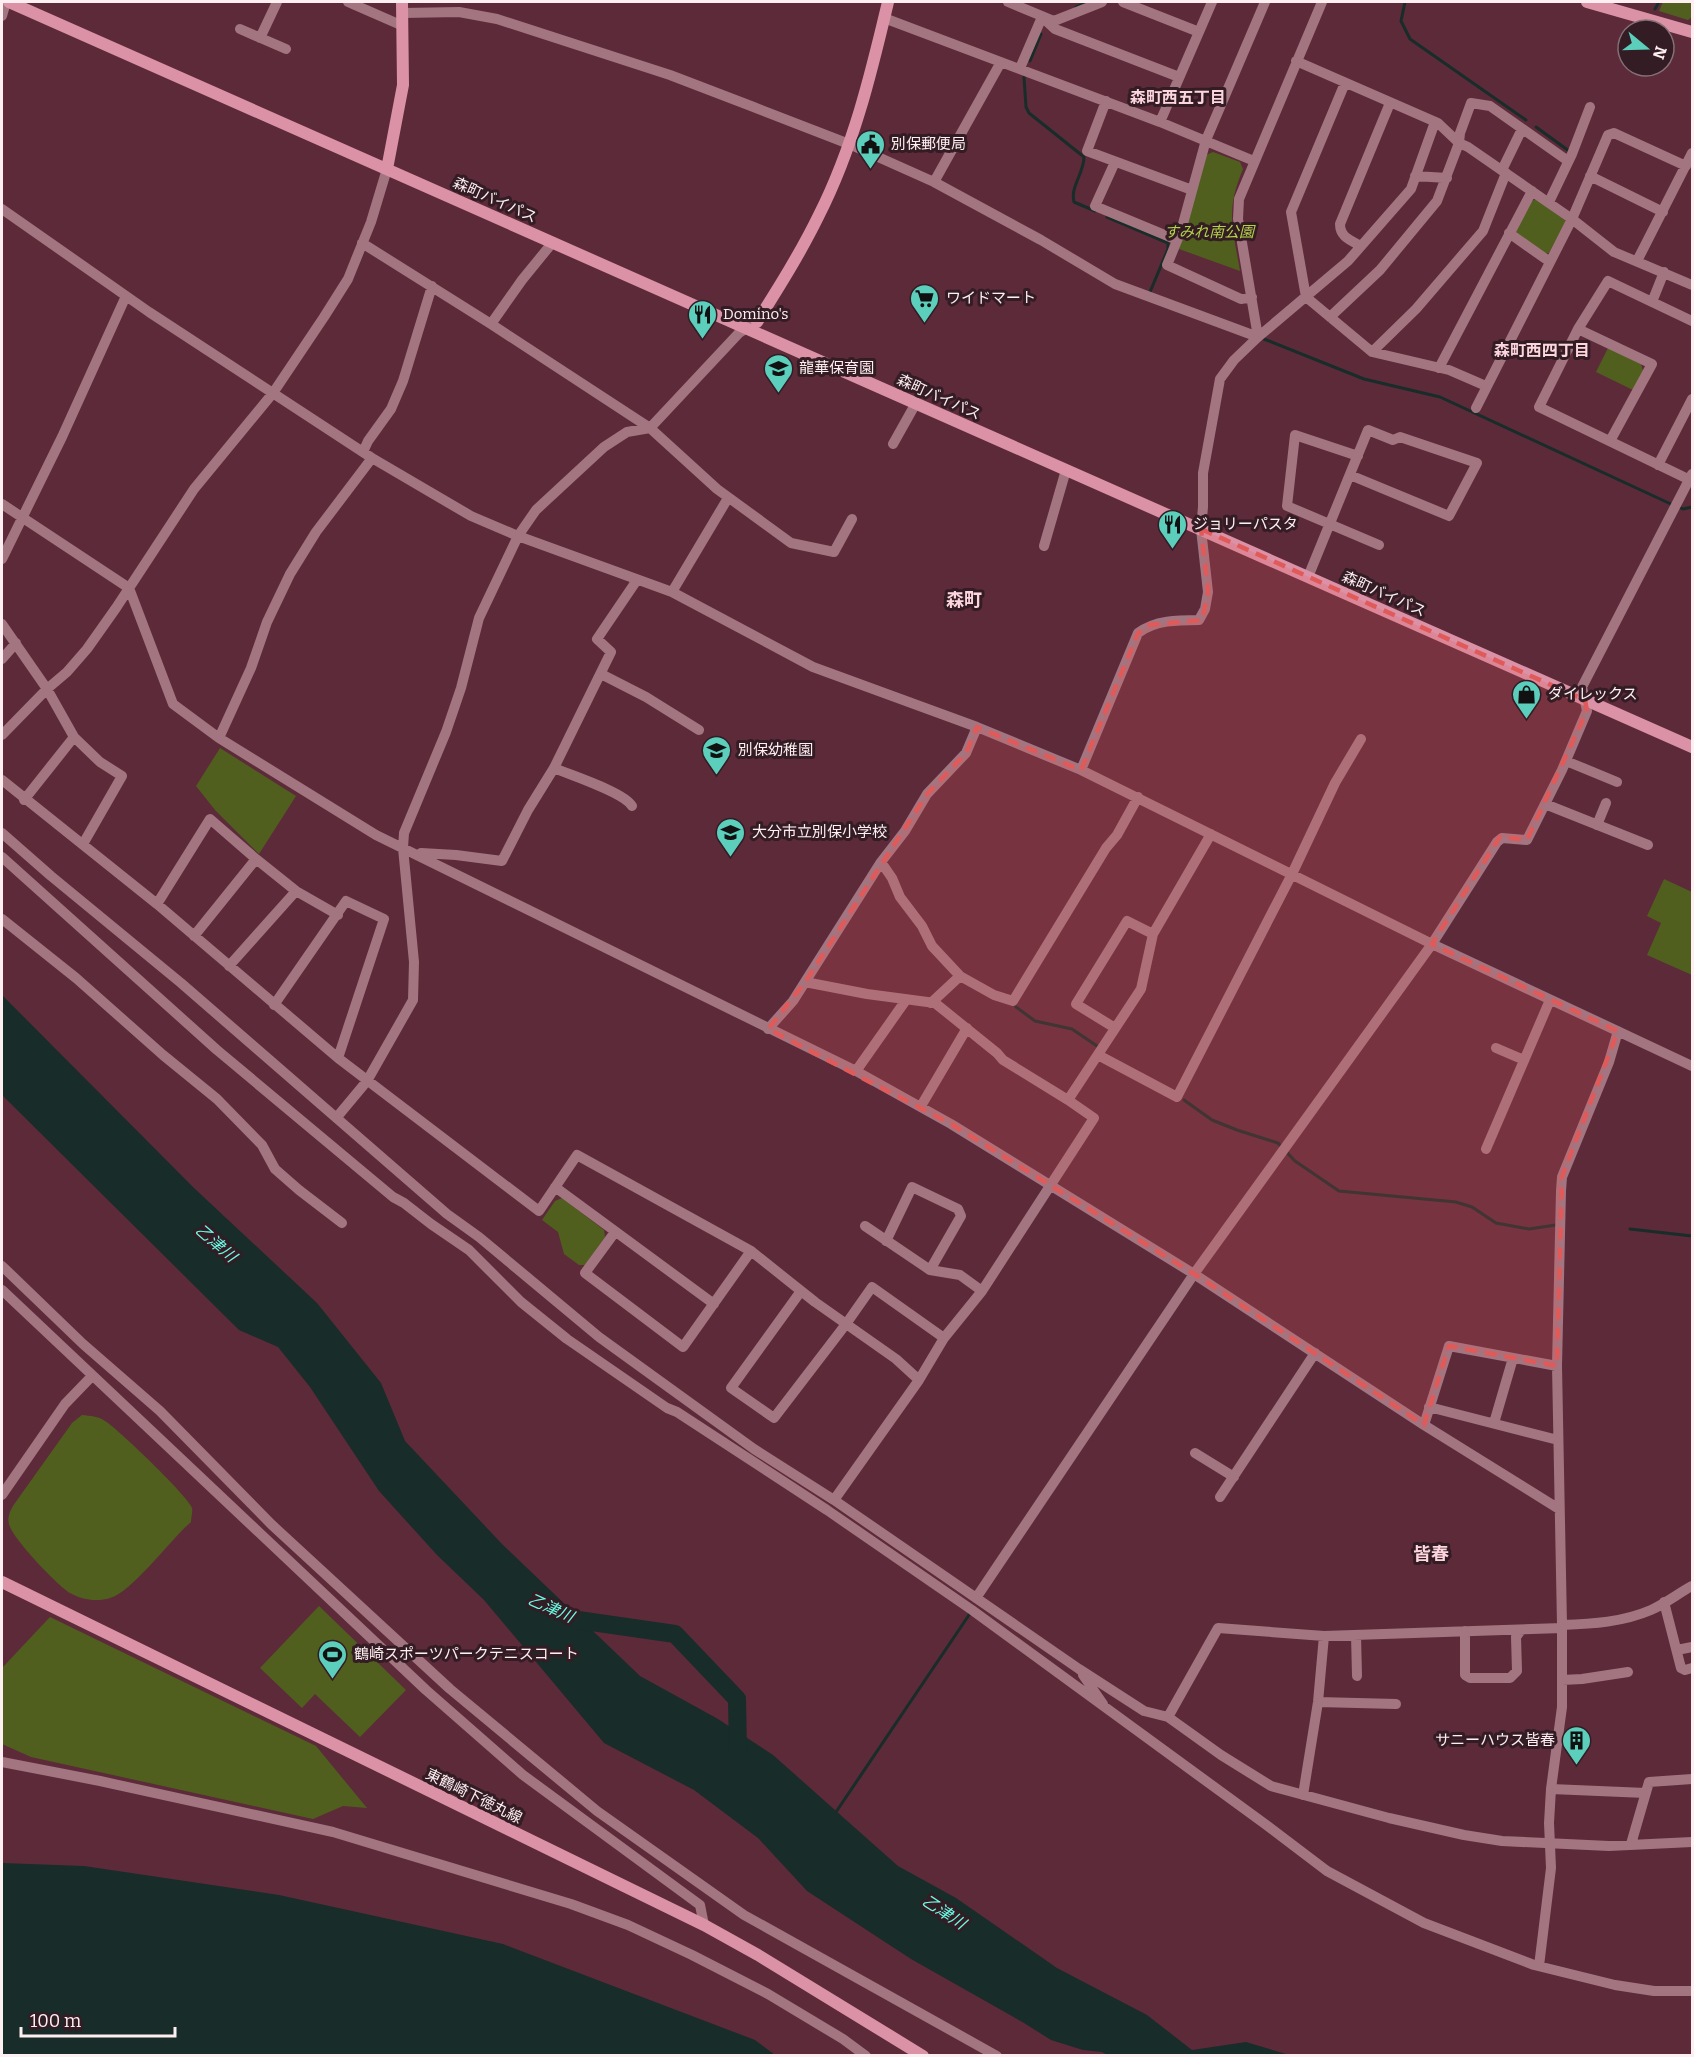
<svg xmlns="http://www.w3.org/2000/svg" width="1694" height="2057" viewBox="0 0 1694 2057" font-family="Bitter,'Noto Sans JP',serif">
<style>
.green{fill:#505f1e}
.water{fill:#182c29}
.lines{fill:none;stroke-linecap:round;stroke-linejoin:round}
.stream{stroke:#182c29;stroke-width:3}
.river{stroke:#182c29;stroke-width:18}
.street{stroke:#a37581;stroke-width:10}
.secondary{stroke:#db92a7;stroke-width:12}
.marked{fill:#e05a5a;fill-opacity:0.2;stroke:#e05a5a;stroke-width:4.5;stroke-dasharray:12 8;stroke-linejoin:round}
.labels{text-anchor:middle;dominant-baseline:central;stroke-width:6;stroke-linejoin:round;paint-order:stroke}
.poi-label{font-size:15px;fill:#fdeff2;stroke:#331c23;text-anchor:start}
.street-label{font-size:15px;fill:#fdeff2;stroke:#331c23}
.park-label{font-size:15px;font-style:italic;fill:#b4d34b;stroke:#331c23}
.neighbourhood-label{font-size:16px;font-weight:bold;fill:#fcd5de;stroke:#331c23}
.water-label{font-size:16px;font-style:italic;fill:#6afee7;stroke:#331c23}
.quarter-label{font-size:18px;font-weight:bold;fill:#fcd5de;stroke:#331c23}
</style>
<rect width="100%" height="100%" fill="#5d2a3a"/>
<path class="green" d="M1663 2H1692V17L1688 20 1659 11Z
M1213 152 1240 162 1243 169C1225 211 1233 229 1240 271L1179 249 1206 155Z
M1536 199 1566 221 1549 253 1544 254 1518 236 1516 231 1532 201Z
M1608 348 1641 364 1643 371 1633 390 1596 372Z
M220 748 296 796 259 854 215 810 196 786Z
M1664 879 1692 892V975L1647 955 1661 923 1647 916Z
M562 1198 604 1230 605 1237 585 1265H579L564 1254 558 1232 542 1220 555 1201Z
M82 1415C90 1416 98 1416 105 1421 117 1428 189 1497 192 1508 193 1512 191 1517 191 1522 171 1539 132 1592 110 1598 97 1602 82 1600 70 1593 57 1585 12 1538 9 1524 7 1516 11 1509 15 1503L72 1423Z
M319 1606 406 1690 360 1737 315 1694 302 1708 260 1668Z
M50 1617 316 1746 367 1808 343 1806 313 1819 31 1757 2 1744V1668Z"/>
<path class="water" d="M2 995 194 1188 317 1303 381 1383 405 1441 502 1544 640 1676 718 1719 773 1755 898 1866 956 1898 1057 1968 1147 2015 1192 2050 1246 2042 1289 2055H1107L1102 2052 1083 2050 1051 2040 1024 2023 911 1959 807 1891 758 1838 694 1790 604 1743 484 1600 437 1555 379 1491 310 1387 278 1347 239 1330 2 1095Z
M2 1863 84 1866 279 1895 503 1944 755 2040 775 2055H2Z"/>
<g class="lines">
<path class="stream" d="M1405 2 1401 21 1410 39 1526 120
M1076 7 1088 2
M1655 9 1659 2
M1030 61 1041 34
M1024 77 1026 107 1029 113 1084 157C1084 173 1070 187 1074 202L1095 211
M1536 127 1569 151
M1107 217 1168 243V249L1150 292
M1264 339 1364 379 1440 397 1673 505
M1679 507 1683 509 1692 507
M1016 1007 1035 1021 1072 1029 1097 1046
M1184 1100 1212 1120 1237 1130 1278 1143 1295 1161 1339 1191 1456 1202 1472 1207 1496 1223 1529 1229 1556 1225
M1630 1229 1692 1236
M836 1812 971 1612"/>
<path class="river" d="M561 1613 578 1620 675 1634 737 1699 738 1752 740 1755"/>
<path class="street" d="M348 2 403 26
M1008 2 1054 21 1102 2
M1123 2 1199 32
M403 13 459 12 497 19 670 75 751 106 849 144 934 182 1041 240 1115 284 1258 337
M2 16 6 2
M884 18 1160 122 1254 161
M240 29 286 49
M260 38 277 2
M1296 61 1438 123 1459 143 1468 147 1572 219 1614 252 1692 285
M1020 68 1042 17 1055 29 1179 77
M1345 83 1291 212 1306 297 1372 352 1449 370 1486 386
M1106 101 1087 151 1192 190
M1160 122 1212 2
M1115 162 1095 206 1177 240
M1502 170 1522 129
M1415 176 1447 178
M1590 176 1663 212
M934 182 1001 62
M1549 202 1572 154 1590 107
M2 209 149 312 372 458 471 516 518 536 672 592 813 667 977 727 1081 770 1432 944 1692 1066
M1509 233 1550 262
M362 243 491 324 650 428 717 489 791 543 834 552 852 519
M1361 246C1350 240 1340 237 1340 224L1390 103
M1637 261 1692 153
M1252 297 1241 299 1167 265 1181 231 1206 140 1265 2
M1652 302 1664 272
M1330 317 1380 270 1437 201 1459 143 1460 133 1471 103 1490 106 1568 161
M491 324 522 280 553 242
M1578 329 1652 364 1610 441
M1258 337 1238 219 1239 199 1322 2
M1372 352 1416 309 1483 231 1506 173
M1439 368 1532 191
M1476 408 1572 219 1608 135 1614 133 1686 166
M893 444 916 403
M363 452 368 441 391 409 403 381 432 286
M1358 456 1295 435 1287 506 1379 545
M1658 465 1692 399
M1690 480 1539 407 1578 329 1608 281 1692 321
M2 504 129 588 173 704 219 738 376 835 856 1071 951 1124 1194 1274 1424 1425 1559 1509
M1044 546 1066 470
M2 559 62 437 126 296
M1308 577C1328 528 1348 479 1368 430L1393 440 1400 437 1477 463 1449 516 1350 475
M672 592 728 498
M2 624 47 689 74 737 100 762 122 776 83 844
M2 659 16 643
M601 674 646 697 699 730
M2 735 47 689 67 672 87 649 116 608 194 489 273 393 324 317 348 279 371 222 387 169
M219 738 251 668 267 622 290 574 316 532 372 458
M1566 761 1617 782
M554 768C570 775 624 792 632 806
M1081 770 1138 633C1155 620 1178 620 1199 620L1205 609 1208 592 1201 529 1203 507V473L1220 379 1234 360 1258 337 1348 261 1411 189 1435 122
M2 780 157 904 338 1058 539 1211 577 1155 751 1251 815 1302 896 1359 919 1380
M24 800 74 737
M1545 804 1648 845
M1597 825 1606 803
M2 833 51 876 181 983 447 1214 479 1237 599 1337 754 1449 834 1500 1079 1669 1144 1711 1168 1717 1221 1755 1271 1786 1389 1818 1464 1835 1502 1841 1609 1846 1692 1842
M421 853 456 855 502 861 528 810 554 768 611 652 597 639 637 580
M2 857 217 1050 393 1197 404 1203 431 1224 469 1250 521 1302 567 1339 667 1408 677 1412 827 1510 972 1610 1265 1824 1327 1871 1424 1923 1534 1965 1615 1985 1654 1991H1692
M881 862 892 878 900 897 922 926 932 946 960 976
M157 904 210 819 256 859 296 891 338 915
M2 919 76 978 163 1055 217 1099 262 1145 275 1169 299 1190 342 1223
M194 936 256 859
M229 966 296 891
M805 982 867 994 935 1003 997 1053 1003 1060 1068 1100
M931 1003 960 976 994 995 1013 1001 1106 848 1117 835 1138 797
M274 1005 346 901 384 919 338 1058
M1115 1028 1076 1004 1127 921 1153 934
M768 1029 793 1001 805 982 881 862 905 831 927 794 966 753 977 727
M1496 1048 1524 1060
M1098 1055 1177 1097 1292 874 1335 783 1361 739
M856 1071 906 1000
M921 1106 967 1028
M337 1117 367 1081 413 1000 414 962 403 848 404 833 446 732 461 688 479 618 518 536 536 510 604 447 627 432 650 428 739 333 752 325
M1486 1149 1550 1000
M555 1187 714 1304
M865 1226 930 1270 960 1275 982 1291
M615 1232 585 1273 683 1347 751 1251
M886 1241 912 1187 958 1209 961 1216 930 1270
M2 1266 83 1344 160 1411 271 1524 450 1689 597 1811 744 1915 997 2056
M2 1290 426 1690 523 1775 700 1905 704 1925
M801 1291 731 1388 774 1418 846 1324 872 1287 944 1338
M1429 1407 1558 1440
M1494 1423 1513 1358
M1424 1425 1449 1346 1557 1366
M1195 1453 1234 1477
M2 1495 65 1404 92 1376
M1220 1497 1315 1353
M834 1500 919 1380 944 1338 982 1291 1094 1118 1068 1100 1141 989 1153 934 1211 834
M976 1598 1194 1274 1432 944 1497 842 1502 838 1527 840 1562 770 1587 711 1582 687 1692 474
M1664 1602 1681 1668 1685 1670 1692 1668
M1562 1625C1593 1624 1623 1622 1651 1610 1665 1604 1679 1593 1692 1586
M1465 1631V1675L1470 1678H1510L1517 1671 1516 1637 1521 1630
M1356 1635 1357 1676
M1677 1650 1692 1647
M1083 1675 1103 1704
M1562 1680 1582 1679 1628 1672
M1318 1702 1396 1704
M1168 1717 1218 1628 1324 1636 1562 1628
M2 1762 100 1781 333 1832 571 1904 628 1925 692 1955 768 1994 843 2039 866 2056
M1551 1789 1646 1793
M1303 1795 1318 1702 1324 1636
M1631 1844 1649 1782 1692 1779
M1539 1966 1551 1868 1549 1823 1551 1789 1562 1707V1625L1557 1366 1561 1191 1562 1177 1609 1062 1618 1031"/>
<path class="secondary" d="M9 2 1692 747
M1587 2 1692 32
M387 169 403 85 402 2
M757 322C779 287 801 252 819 215 853 148 871 74 888 2
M2 1582 704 1925 758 1955 923 2056"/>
</g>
<path class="marked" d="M1201 529 1585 700 1587 711 1527 840 1500 837 1432 944 1618 1031 1562 1177 1557 1366 1449 1346 1424 1425 1194 1274 951 1124 768 1029 805 982 927 794 966 753 977 727 1081 770 1138 633 1148 625 1202 620 1208 592Z"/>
<defs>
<symbol id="civic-pin" viewBox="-11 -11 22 30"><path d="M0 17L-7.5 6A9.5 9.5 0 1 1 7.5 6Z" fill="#5bcebc" stroke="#331c23"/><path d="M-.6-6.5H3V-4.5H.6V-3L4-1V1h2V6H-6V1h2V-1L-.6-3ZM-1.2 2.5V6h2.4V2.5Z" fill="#111"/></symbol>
<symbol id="supermarket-pin" viewBox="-11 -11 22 30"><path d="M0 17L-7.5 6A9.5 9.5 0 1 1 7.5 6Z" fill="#5bcebc" stroke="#331c23"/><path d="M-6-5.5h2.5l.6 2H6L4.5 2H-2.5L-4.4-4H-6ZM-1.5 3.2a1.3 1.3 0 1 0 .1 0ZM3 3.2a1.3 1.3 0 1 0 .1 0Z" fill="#111"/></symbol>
<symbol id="restaurant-pin" viewBox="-11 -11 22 30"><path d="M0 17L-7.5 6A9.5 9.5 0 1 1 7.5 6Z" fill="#5bcebc" stroke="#331c23"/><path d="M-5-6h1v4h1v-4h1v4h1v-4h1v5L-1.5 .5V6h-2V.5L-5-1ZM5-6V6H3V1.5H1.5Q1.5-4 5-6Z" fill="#111"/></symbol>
<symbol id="school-pin" viewBox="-11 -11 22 30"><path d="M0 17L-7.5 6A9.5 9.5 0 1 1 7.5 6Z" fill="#5bcebc" stroke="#331c23"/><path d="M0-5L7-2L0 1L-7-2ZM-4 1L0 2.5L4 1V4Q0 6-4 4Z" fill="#111"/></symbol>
<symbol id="shop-pin" viewBox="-11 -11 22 30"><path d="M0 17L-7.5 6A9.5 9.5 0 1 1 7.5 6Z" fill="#5bcebc" stroke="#331c23"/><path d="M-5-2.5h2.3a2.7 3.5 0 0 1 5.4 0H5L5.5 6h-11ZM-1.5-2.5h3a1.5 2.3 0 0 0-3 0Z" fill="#111"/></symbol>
<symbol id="stadium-pin" viewBox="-11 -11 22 30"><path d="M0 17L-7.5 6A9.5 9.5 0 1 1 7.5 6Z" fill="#5bcebc" stroke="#331c23"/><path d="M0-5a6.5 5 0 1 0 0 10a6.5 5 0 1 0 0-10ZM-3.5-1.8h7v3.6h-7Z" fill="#111"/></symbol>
<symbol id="building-pin" viewBox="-11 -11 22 30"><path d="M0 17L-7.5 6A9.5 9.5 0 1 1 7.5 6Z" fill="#5bcebc" stroke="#331c23"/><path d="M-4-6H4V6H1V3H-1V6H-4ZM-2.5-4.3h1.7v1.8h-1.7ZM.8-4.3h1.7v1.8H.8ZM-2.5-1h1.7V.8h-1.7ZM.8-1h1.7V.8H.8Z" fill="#111"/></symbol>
</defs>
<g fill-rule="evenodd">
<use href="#civic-pin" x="854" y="128" width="33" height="45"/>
<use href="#supermarket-pin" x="908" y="282" width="33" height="45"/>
<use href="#restaurant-pin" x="686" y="298" width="33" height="45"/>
<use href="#school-pin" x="762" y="352" width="33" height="45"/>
<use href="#restaurant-pin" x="1156" y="508" width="33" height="45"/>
<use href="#shop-pin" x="1510" y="678" width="33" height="45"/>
<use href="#school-pin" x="700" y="734" width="33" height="45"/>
<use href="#school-pin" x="714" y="816" width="33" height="45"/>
<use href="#stadium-pin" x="316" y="1638" width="33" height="45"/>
<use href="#building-pin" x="1560" y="1724" width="33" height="45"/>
</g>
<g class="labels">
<g class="poi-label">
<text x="891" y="144">別保郵便局</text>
<text x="946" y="298">ワイドマート</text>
<text x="723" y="314">Domino's</text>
<text x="799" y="368">龍華保育園</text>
<text x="1193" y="524">ジョリーパスタ</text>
<text x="1548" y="694">ダイレックス</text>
<text x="738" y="750">別保幼稚園</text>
<text x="752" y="832">大分市立別保小学校</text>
<text x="354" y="1654">鶴崎スポーツパークテニスコート</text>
<text x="1555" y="1740" text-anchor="end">サニーハウス皆春</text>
</g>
<g class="street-label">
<text transform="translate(495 200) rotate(24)">森町バイパス</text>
<text transform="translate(939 397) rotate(24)">森町バイパス</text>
<text transform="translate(1384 594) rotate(24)">森町バイパス</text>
<text transform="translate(474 1796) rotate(26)">東鶴崎下徳丸線</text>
</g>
<g class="park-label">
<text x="1209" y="232">すみれ南公園</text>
</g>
<g class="neighbourhood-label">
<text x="1178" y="97">森町西五丁目</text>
<text x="1542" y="350">森町西四丁目</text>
</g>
<g class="water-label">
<text transform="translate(216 1243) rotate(41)">乙津川</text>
<text transform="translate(551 1608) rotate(24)">乙津川</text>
<text transform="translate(944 1912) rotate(33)">乙津川</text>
</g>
<g class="quarter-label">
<text x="964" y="600">森町</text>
<text x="1431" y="1554">皆春</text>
</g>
</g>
<rect width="1694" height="2057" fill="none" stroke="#fdeff2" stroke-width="6"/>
<g transform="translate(1646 48) rotate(109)"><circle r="28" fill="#331c23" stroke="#847076" stroke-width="1.5"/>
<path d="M0-4.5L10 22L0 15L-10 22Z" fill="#5bcebc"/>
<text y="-9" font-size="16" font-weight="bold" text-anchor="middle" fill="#fdeff2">N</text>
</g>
<path d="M21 2027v9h154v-9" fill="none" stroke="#fdeff2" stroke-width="3"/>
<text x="30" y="2027" font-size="18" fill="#fdeff2" stroke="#331c23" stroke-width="4.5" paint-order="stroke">100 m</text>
</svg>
